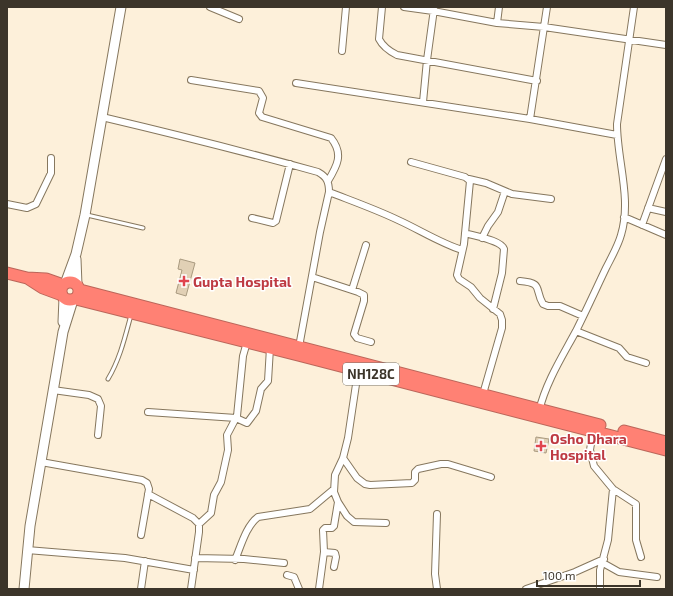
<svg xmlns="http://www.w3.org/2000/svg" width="673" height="596" viewBox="0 0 673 596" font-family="'Exo 2',sans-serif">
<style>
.building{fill:#e1d0b5;stroke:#a99a80}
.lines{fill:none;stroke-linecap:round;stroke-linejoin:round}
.lane-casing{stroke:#86775e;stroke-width:5}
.street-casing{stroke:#86775e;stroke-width:8}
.secondary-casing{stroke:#86775e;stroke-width:11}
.highway-casing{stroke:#bb665a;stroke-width:13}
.lane{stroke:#fff;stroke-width:3}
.street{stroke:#fff;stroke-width:6}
.secondary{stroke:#fff;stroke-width:9}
.highway{stroke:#ff8174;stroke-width:11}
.health-dot{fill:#e0444e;stroke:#fff;stroke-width:1.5}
.labels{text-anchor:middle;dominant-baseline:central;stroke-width:3;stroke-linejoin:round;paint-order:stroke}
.shield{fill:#fff;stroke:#76726a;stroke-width:1}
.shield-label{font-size:13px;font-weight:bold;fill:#3c352a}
.health-label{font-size:14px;font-weight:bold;fill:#be3a42;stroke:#fff;text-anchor:start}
</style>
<rect width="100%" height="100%" fill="#fdf0da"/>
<path class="building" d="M180 259 195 263 186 296 176 293 182 270 178 269Z
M536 437 549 439 546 453 534 451Z"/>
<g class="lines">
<defs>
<path id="lane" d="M87 215 143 228
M108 379C120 359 125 337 131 315"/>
<path id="street" d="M210 7 239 19
M382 7 379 39C383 47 389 51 397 55L537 81
M404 7 433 11 497 23 544 27 666 45
M497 23 499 7
M342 51 346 7
M191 80 259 91 263 98 259 113 262 117 331 138C344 154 337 166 328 181
M296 83 530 119 547 7
M423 102 427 60 434 9
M102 117C174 134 246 152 318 172 327 177 329 182 329 192L320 232 299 347
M530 119 617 135
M411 162 465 177 470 181 464 244 457 275 459 279 471 287 480 298 500 314 502 320V328L483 394
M469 179 486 183 512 194 551 199
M329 192C352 201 375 209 398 220 420 230 440 243 462 250
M7 204 27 208 36 204 51 173V158
M648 208 666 212
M624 217 666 235
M252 218 273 223 276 221 290 164
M642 225 666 159
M465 233C474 236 501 240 504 249L502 273 493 309
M482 238 488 226 498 212 505 191
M312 277 358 292 364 295V301L354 334 357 338 371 342
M520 281C544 283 534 289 543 304L548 306H560L583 316
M352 290 366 245
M576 331 619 348 627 357 646 363
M358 371 348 438 343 458 335 475 334 492 338 502 347 516 354 522 386 523
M53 390 89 395 98 399 101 406 98 435
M539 411C546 382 562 357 576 331 586 311 596 289 606 268 611 258 618 246 621 235 632 199 617 160 617 124L634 7
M148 412 236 418 247 423 256 411 261 389 268 381 270 348
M593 431 590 450 594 466 613 489 636 504V540L641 557
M343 458 357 478 365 484 370 485 412 483 415 480V472L418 469 441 464H448L491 477
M41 462 142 480 147 483 149 489 141 535
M148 494 193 518 199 524V532L191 589
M437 514 435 574 437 589
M199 524 211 513 214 495 221 482 228 450 227 435 237 416 243 356 247 342
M27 550 125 558 194 570
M324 552 335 553 336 557 334 567
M195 558 244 559 284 563
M235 560C241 546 246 526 258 517L310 509 334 489
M603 563 619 572 657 577
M287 575 294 577 299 589
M141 589 145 561
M319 589 324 552 323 530 325 528H332L334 526 338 502
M526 589 575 572 604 559
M600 589V570L608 540 613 489"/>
<path id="secondary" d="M76 259 77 285
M65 284 76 254 85 215 121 7
M63 322 64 298
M24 589 30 526 56 374 63 332 73 300"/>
<path id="highway" d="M7 273 27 278 46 279 63 285
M29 279 43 288 62 295
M61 291a9 9 0 1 1 18 0a9 9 0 1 1-18 0Z
M80 290 600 425
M76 299 298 355 666 450
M624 431 666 442"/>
</defs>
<use href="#lane" class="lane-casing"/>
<use href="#street" class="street-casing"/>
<use href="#secondary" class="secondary-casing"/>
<use href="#highway" class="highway-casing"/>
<use href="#lane" class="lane"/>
<use href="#street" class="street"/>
<use href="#secondary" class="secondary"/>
<use href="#highway" class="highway"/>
</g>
<g class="health-dot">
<path d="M182 275h4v4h4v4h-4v4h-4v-4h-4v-4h4z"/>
<path d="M539 440h4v4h4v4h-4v4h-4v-4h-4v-4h4z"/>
</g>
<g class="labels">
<rect class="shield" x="343" y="363" width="56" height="22" rx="3"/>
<g class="shield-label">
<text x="371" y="374">NH128C</text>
</g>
<g class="health-label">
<text x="193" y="281">Gupta Hospital</text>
<text x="550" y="438">Osho Dhara<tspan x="550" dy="16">Hospital</tspan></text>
</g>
</g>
<rect width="673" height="596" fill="none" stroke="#3c352a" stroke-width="16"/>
<path d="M537 580v6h103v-6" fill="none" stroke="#3c352a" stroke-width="2"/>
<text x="543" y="580" font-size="12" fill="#3c352a" stroke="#ffffff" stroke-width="3" paint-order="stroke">100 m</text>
</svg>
